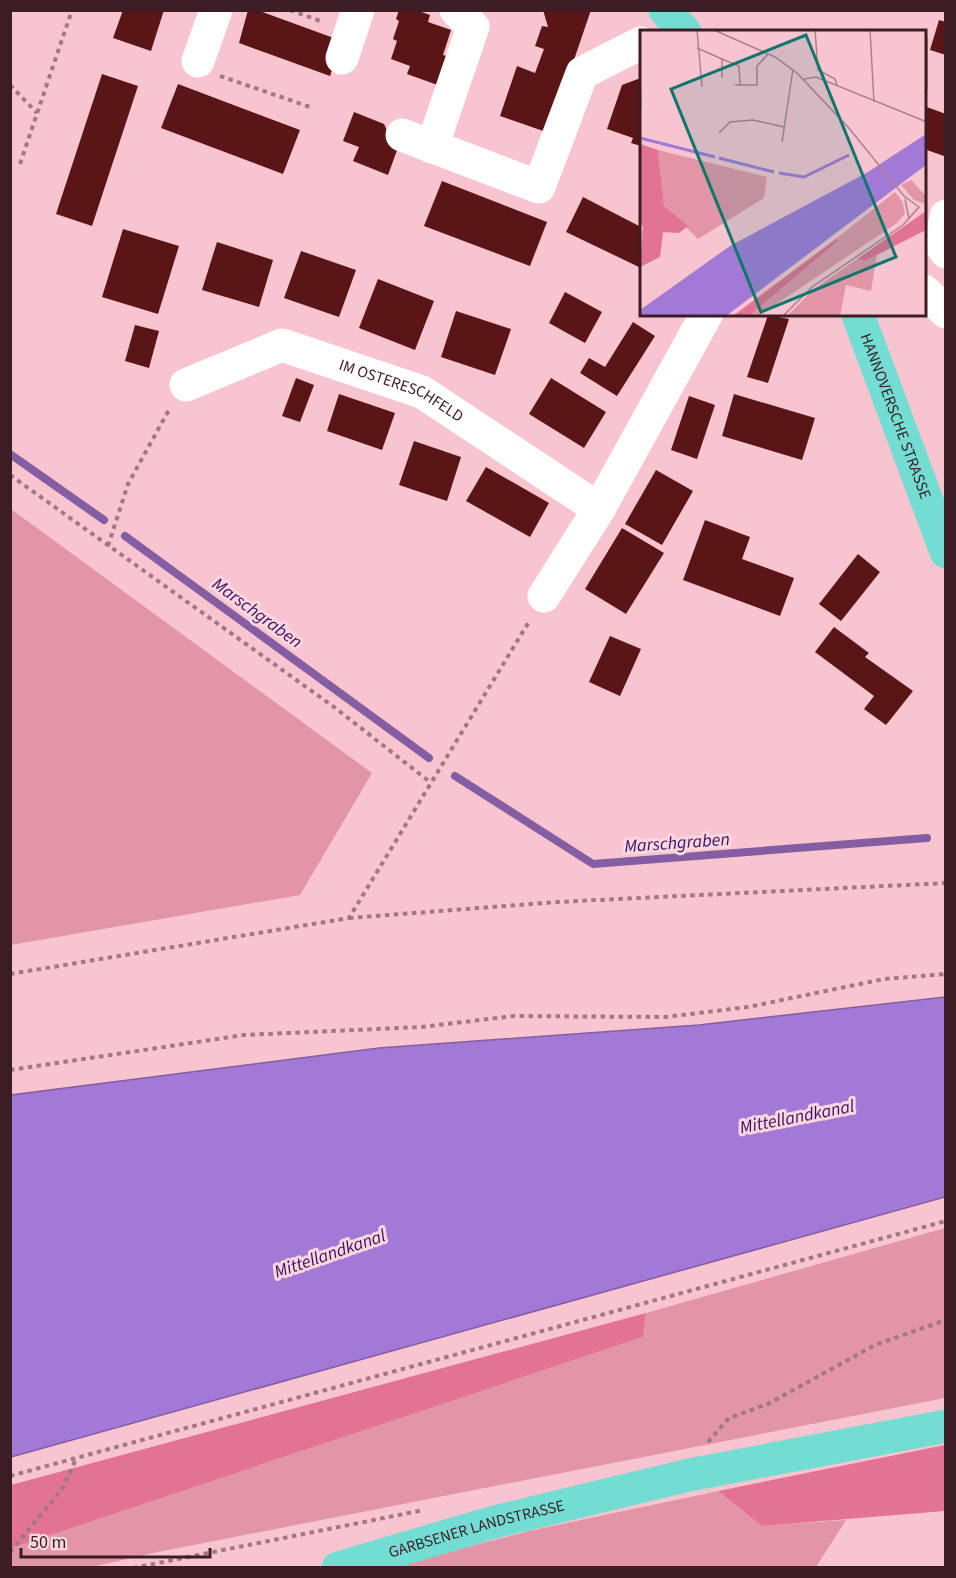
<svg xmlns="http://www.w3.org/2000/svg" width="956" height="1578" viewBox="0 0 956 1578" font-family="'Source Sans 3',sans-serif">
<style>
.green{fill:#e395a8}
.forest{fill:#e27392}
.water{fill:#a379d7;stroke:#845da2;stroke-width:1.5}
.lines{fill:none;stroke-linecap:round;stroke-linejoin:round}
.stream{stroke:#845da2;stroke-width:8}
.building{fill:#5a1517}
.path{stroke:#a17781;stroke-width:4;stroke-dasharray:4.5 4.5;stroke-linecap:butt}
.minor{stroke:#fff;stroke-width:33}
.major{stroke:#74ddd3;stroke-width:33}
.labels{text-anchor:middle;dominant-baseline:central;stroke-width:6;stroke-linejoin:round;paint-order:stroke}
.street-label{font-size:16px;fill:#3c1d25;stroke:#fad7de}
.water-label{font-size:18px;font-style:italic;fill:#3e1065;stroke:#fad7de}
.inset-river{fill:none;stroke:#a379d7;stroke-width:3}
.inset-road{fill:none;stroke:#ad818c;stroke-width:1.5}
.view{fill:#0f766e;fill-opacity:0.15;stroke:#0f766e;stroke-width:3}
.inset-edge{fill:none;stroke:#3c1d25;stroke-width:3}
</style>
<rect width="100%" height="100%" fill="#f8c4d0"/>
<path class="green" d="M11 509 372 773 300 895 11 945Z
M945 1228V1398L158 1552 92 1567H11L10 1548 643 1337 646 1313Z
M718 1491 762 1526 846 1520 816 1567 385 1568 529 1531Z"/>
<path class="forest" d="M646 1313 643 1337 11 1548V1485Z
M945 1445V1511L762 1526 718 1491Z"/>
<path class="water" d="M945 997V1197L11 1457V1095L379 1048 699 1025Z"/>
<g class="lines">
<path class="stream" d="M10 454 104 520
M125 536 429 758
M455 776 593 864 927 838"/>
</g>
<path class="building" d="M123 10H164L151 51 113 38Z
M248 10H257L342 41 330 76 239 43Z
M399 10H416L430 15 428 22 451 30 443 55 453 58 443 87 407 74 410 66 391 59 397 41 393 39 399 21 396 19Z
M543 10H591L549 133 500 116 517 66 535 73 544 49 535 46 542 26 548 27Z
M939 20 946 22V55L930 50Z
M102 74 138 86 92 226 56 214Z
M638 79 641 80V146L631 143 633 138 607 129 622 85Z
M178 84 300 130 283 174 161 128Z
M924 106 946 114 944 156 924 149Z
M354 112 384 124 391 139 400 142 388 175 353 161 359 147 343 141Z
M442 181 547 222 530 266 424 226Z
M583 197 641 227V268L566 232Z
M123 229 179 246 158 314 102 297Z
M217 242 273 260 259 307 202 290Z
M301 251 356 270 339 317 284 298Z
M378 279 434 301 415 350 359 328Z
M565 292 602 312 585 343 549 323Z
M456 311 511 329 495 375 441 357Z
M768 315 789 319 768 383 747 377Z
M633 322 655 336 617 396 580 373 589 358 605 367Z
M135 325 159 331 149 368 125 361Z
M296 378 314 385 300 422 282 416Z
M551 378 606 412 584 448 529 414Z
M339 394 395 413 382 450 327 431Z
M734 394 815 418 802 460 722 436Z
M689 396 715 405 697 459 671 450Z
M414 441 461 457 447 501 399 485Z
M486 467 549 503 530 537 466 501Z
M656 470 693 491 662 545 625 524Z
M705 520 750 537 742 559 794 578 780 616 683 580Z
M622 528 664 553 626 614 585 589Z
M858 554 880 572 841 621 819 604Z
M834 627 869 653 865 657 913 691 886 725 864 709 874 696 815 652Z
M610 636 641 649 620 696 589 682Z"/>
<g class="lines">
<path class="path" d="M290 10 323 22
M220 76 313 108
M10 85 37 113
M20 164 72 10
M10 475 334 707 430 782
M108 546 128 484 170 408
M349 918 557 902 946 883
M10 974 349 918 530 620
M10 1070 244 1035 421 1027 514 1016 665 1017 748 1007 884 979 946 974
M708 1442 729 1418 768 1404 875 1345 946 1320
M10 1476 946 1221
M10 1552 62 1489 76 1459
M133 1568 424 1510"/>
<g class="minor">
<path d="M342 58 358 10"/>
<path d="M198 61 216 10"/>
<path d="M402 135 539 187 582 73 641 43"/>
<path d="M432 147 473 27 456 10"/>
<path d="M946 216 941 245 946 252"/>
<path d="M924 291 946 312"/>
<path id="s1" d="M186 385 282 345 422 392 599 509"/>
<path d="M544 596 599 509 706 315"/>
</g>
<g class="major">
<path d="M665 10 685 32"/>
<path id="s2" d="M858 315 946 552"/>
<path id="s3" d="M338 1568 494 1522 689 1475 946 1426"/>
</g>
</g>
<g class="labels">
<g class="street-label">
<text stroke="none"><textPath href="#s1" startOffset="232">IM OSTERESCHFELD</textPath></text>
<text stroke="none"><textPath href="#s2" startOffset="108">HANNOVERSCHE STRASSE</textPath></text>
<text stroke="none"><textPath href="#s3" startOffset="144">GARBSENER LANDSTRASSE</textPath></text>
</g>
<g class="water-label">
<text transform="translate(257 613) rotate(36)">Marschgraben</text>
<text transform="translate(677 843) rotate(-4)">Marschgraben</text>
<text transform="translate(797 1117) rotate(-11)">Mittellandkanal</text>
<text transform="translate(330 1254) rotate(-19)">Mittellandkanal</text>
</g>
</g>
<g transform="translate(640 30)">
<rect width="286" height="286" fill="#f8c4d0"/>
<path d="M18 120 127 147 124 168 58 209 24 176ZM271 150 286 166V174L274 170 261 155ZM255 162 262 171 265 183 257 193 120 285 109 286 198 211 197 208ZM237 225 231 261 206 255 200 286H147L174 259 217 229 225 231Z" fill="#e395a8"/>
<path d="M0 114 18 120 24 176 48 196 39 203 23 202 20 227 0 237 3 197 0 192ZM286 181V200L225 231 217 229ZM197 208 198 211 109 286H93Z" fill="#e27392"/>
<path d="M286 104V135L86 286H0V280L90 216 228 142Z" fill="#a379d7"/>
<path class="inset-river" d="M0 108 75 127M79 128 134 142M139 143 164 147 209 125"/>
<path class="inset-road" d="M57 0 62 57M74 0 135 27 157 43 208 97 264 166 279 177 263 195 172 257 143 286M175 0 178 40 195 49 197 55M230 0 234 72M287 7V60M57 18 82 29V48M82 29 99 36 100 55M0 47 1 77M164 49 176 47 287 92M95 55H117V36L128 24M79 103 90 92 113 90 144 97M142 112 153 39M265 169 269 189"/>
<path class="view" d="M166 5 256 227 121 282 31 59Z"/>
<rect width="286" height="286" class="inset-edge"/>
</g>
<rect width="956" height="1578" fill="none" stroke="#3c1d25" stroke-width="24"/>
<path d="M21 1548v9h189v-9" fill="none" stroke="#3c1d25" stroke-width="3"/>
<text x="30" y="1548" font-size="18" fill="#3c1d25" stroke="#fad7de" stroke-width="4.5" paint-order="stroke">50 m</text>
</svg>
